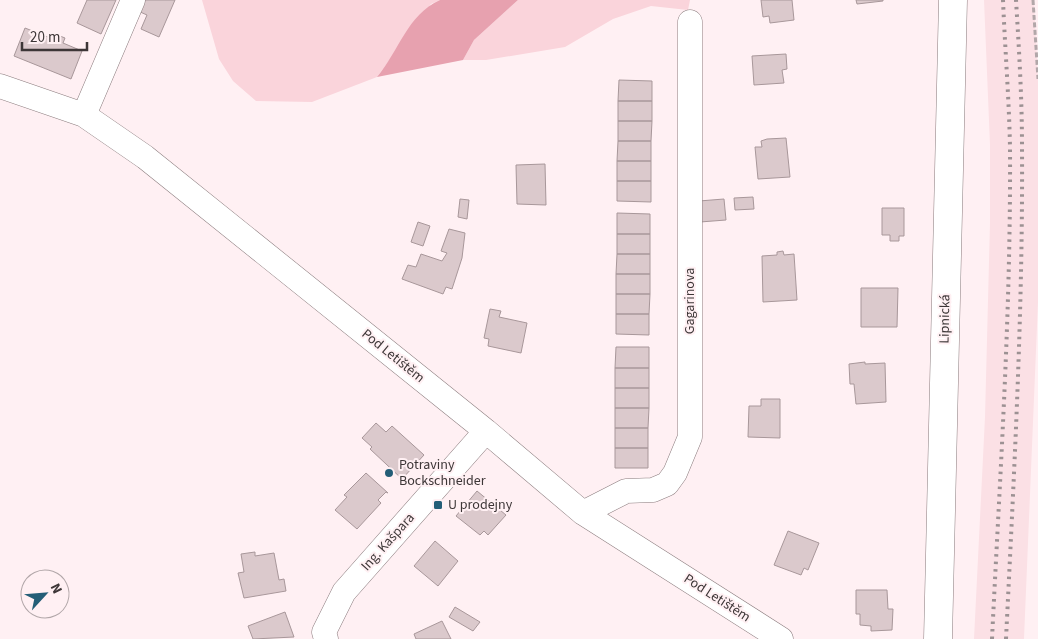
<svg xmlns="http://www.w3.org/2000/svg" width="1038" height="639" viewBox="0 0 1038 639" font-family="'Source Sans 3',sans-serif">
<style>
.built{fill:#fbe0e5}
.green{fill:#fad4db}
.forest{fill:#e7a1af}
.building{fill:#dbc9cc;stroke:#a8979a}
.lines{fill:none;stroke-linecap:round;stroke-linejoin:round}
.minor-casing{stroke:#8b7c7e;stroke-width:25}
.tertiary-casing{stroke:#8b7c7e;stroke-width:29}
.path{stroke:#b2a7a9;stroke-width:3;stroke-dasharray:5 2.5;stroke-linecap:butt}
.minor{stroke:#fff;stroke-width:24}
.tertiary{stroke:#fff;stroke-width:28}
.rail{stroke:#9c9193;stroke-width:4;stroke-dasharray:2.5 5;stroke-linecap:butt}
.poi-dot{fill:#245e77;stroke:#fff0f3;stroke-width:2}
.labels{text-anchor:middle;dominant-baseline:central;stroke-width:4;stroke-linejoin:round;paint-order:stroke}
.street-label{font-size:14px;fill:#3d3637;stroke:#fff0f3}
.poi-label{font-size:14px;fill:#3d3637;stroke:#fff0f3;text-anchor:start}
</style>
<rect width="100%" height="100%" fill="#fff0f3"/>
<path class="built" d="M984 0H1034L1038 82V302L1024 639H974L985 417 990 223V145Z"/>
<path class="green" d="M202 0H440L431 4 377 77 312 102 256 101 233 81 219 59Z
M518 0H690L688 10 651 6 613 19 565 47 486 60H463L474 40Z"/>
<path class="forest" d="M440 0H518L474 40 463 60 377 77C399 51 407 15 440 0Z"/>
<path class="building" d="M87 0H116L101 34 77 23Z
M143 0H175L159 37 141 29 147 15 138 11Z
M761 0H792L794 20 770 23 769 16 763 17Z
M856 0H883V1L857 4Z
M25 28 53 39 55 34 65 38 63 43 82 51 71 79 14 56Z
M786 54 787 69 782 70 784 83 754 85 752 56Z
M619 80 652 81V101H618Z
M618 101H652V121H618Z
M618 121H652L651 141H618Z
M786 138 790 177 758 179 755 147H762L761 141 767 139Z
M618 141H651V161H617Z
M617 161H651V181H617Z
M545 164 546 205 517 204 516 165Z
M617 181H651V202L617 201Z
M753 197 754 209 735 210 734 198Z
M460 199 469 200 467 219 458 217Z
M724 199 726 220 700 222 699 201Z
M882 208H904V236H899V241H890V235H882Z
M617 213 650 214V234H617Z
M418 222 430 226 423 246 411 242Z
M449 229 465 233 462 258 452 289 446 287 443 294 402 279 408 265 416 267 421 254 442 261 447 253 441 251Z
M617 234H650V254H617Z
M783 251 784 255 794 254 797 300 763 302 762 256 777 255V252Z
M617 254H650V274H616Z
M616 274H650V294H616Z
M861 288H898L897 327H861Z
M616 294H650L649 314H616Z
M490 309 501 311 499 317 527 323 521 353 488 346 489 339 484 338Z
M616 314H649V335L616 334Z
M616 347H649V368H615Z
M865 362V364L885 363 886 402 856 404 854 384H850L849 364Z
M615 368H649V388H615Z
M615 388H649V408H615Z
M761 399H780V438L748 437 749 406H761Z
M615 408H649L648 428H615Z
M376 423 386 432 392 426 424 455 402 479 370 449 372 447 362 438Z
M615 428H648V448H615Z
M615 448H648V468H615Z
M366 473 388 493 386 492 378 500 381 503 357 529 335 510 347 497 344 495Z
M477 491 506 515 488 535 484 531 480 535 456 516Z
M788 531 819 543 808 570 804 568 801 575 774 565Z
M435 541 458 561 438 586 414 566Z
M255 552V556L274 553 279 580 284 579 286 591 244 598 238 573 244 572 241 554Z
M856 590H887L888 609H893L892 630 871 631V626L860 625V614H856Z
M455 607 480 622 473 631 449 617Z
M285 612 294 637 253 639 248 626Z
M442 621 451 639H416L414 634Z"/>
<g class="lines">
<defs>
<path id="minor" d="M0 86 84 115 145 157 486 431 583 513 781 639
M84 115 133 0
M583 513 626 491 653 490 667 484 675 473 690 437V22
M326 639 324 632 344 592 486 431"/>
<path id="tertiary" d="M938 639 953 0"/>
</defs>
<use href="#minor" class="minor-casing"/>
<use href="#tertiary" class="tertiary-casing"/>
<path class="path" d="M1033 0 1038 79"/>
<use href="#minor" class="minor"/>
<use href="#tertiary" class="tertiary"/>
<path class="rail" d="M992 639C1000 475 1011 311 1010 147 1009 98 1005 49 1003 0
M1006 639C1014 475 1023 311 1022 147 1022 98 1019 49 1016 0"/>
</g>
<g class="poi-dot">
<circle cx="389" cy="473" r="5"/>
<rect x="433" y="500" width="10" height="10" rx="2.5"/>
</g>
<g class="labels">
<g class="street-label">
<text transform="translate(690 301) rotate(-90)">Gagarinova</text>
<text transform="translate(945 319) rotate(-89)">Lipnická</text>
<text transform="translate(393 356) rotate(39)">Pod Letištěm</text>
<text transform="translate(388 542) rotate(-48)">Ing. Kašpara</text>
<text transform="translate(717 598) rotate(33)">Pod Letištěm</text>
</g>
<g class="poi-label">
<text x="399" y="465">Potraviny<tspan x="399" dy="16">Bockschneider</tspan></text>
<text x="448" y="505">U prodejny</text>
</g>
</g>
<g transform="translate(45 594) rotate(64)"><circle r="24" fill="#fff0f3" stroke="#b1a6a8"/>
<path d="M0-4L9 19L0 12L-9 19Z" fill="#245e77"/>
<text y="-8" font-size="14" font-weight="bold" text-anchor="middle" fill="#3d3637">N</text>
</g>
<path d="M22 42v8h65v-8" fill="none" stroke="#3d3637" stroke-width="2.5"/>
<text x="30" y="42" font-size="15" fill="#3d3637" stroke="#fff0f3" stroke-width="4" paint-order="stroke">20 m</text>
</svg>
